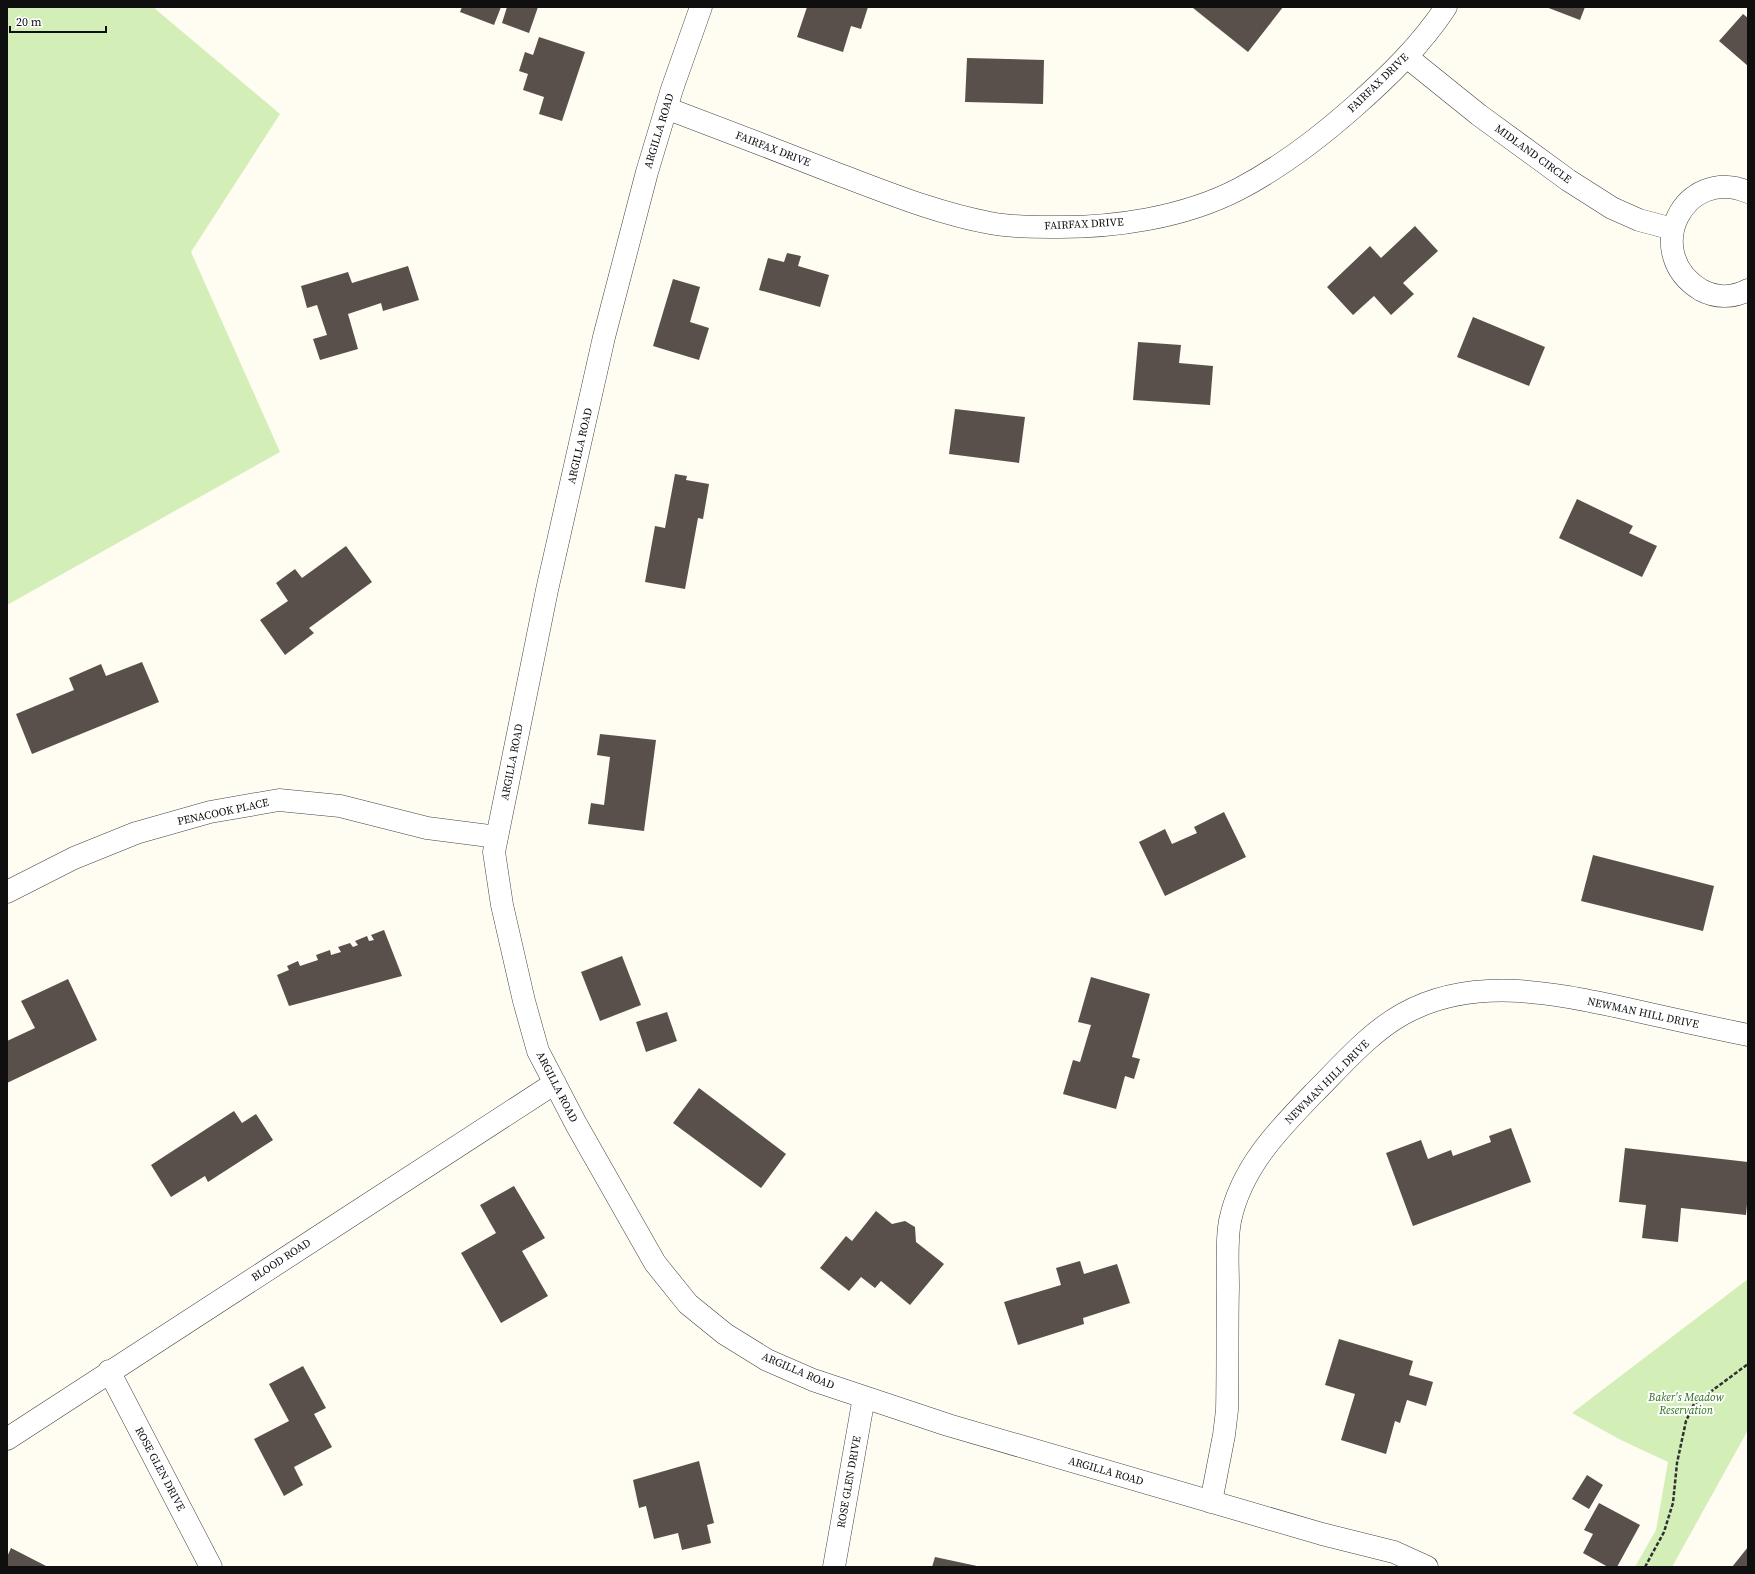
<svg xmlns="http://www.w3.org/2000/svg" width="1755" height="1574" viewBox="0 0 1755 1574" font-family="'Source Serif 4',serif">
<style>
.green{fill:#d4eeb7}
.building{fill:#59504b}
.lines{fill:none;stroke-linecap:round;stroke-linejoin:round}
.street-casing{stroke:#424242;stroke-width:23}
.path{stroke:#313131;stroke-width:2.5;stroke-dasharray:4 2;stroke-linecap:butt}
.street{stroke:#fff;stroke-width:22}
.labels{text-anchor:middle;dominant-baseline:central;stroke-width:4;stroke-linejoin:round;paint-order:stroke}
.street-label{font-size:11px;fill:#0f0f0f;stroke:#fff}
.park-label{font-size:11px;font-style:italic;fill:#2b6e19;stroke:#fff}
</style>
<rect width="100%" height="100%" fill="#fffcf2"/>
<path class="green" d="M7 7H153L280 114 191 252 280 452 7 605Z
M1748 1279V1430L1672 1567H1635L1656 1530 1668 1462 1621 1440 1572 1413Z"/>
<path class="building" d="M462 7H501L494 25 460 12Z
M507 7H538L529 33 502 23Z
M807 7H868L861 29 851 26 843 52 797 37Z
M1194 7H1283L1248 52 1193 8Z
M1546 7H1585L1580 20Z
M1743 14 1748 18V66L1719 41Z
M539 37 585 52 562 121 539 114 544 97 523 90 528 74 519 71 525 52 533 55Z
M967 58 1044 60 1043 104 965 102Z
M1415 226 1438 251 1403 283 1414 294 1391 315 1374 296 1353 315 1327 287 1370 246 1381 258Z
M787 253 801 256 798 266 829 275 820 307 759 290 768 258 784 262Z
M408 266 419 300 383 311 381 303 348 314 358 349 320 360 313 339 327 335 317 305 307 308 301 286 348 272 352 283Z
M673 279 700 287 690 322 709 328 699 360 653 346Z
M1473 317 1545 347 1529 386 1457 357Z
M1138 342 1181 345 1179 363 1213 366 1210 405 1133 400Z
M955 409 1025 417 1019 463 949 454Z
M675 474 687 476 686 480 709 484 703 519 698 518 685 589 645 582 655 526 665 528Z
M1577 499 1633 526 1629 533 1657 546 1642 577 1559 538Z
M346 546 372 582 309 628 314 633 285 655 260 620 288 601 276 583 295 569 302 578Z
M142 662 159 702 32 754 16 714 74 690 69 678 101 664 106 676Z
M600 734 656 740 644 831 588 824 591 803 604 805 610 757 597 755Z
M1224 812 1246 857 1165 896 1139 842 1165 829 1172 844 1197 833 1194 827Z
M1593 855 1714 886 1703 931 1581 901Z
M384 930 402 976 289 1006 277 975 289 970 287 966 298 961 300 966 318 960 316 955 330 950 331 955 341 952 338 947 350 943 353 947 358 945 355 941 367 936 369 941 374 940 371 935Z
M622 956 641 1005 600 1021 581 972Z
M1091 977 1150 994 1132 1057 1140 1059 1134 1079 1125 1076 1116 1109 1063 1094 1073 1060 1080 1062 1091 1025 1078 1022Z
M68 979 97 1040 7 1083V1041L35 1028 21 1001Z
M667 1012 677 1041 646 1052 636 1022Z
M699 1088 786 1154 761 1188 673 1123Z
M234 1111 242 1123 256 1114 273 1140 208 1182 205 1176 171 1197 151 1165Z
M1511 1128 1531 1182 1413 1226 1386 1153 1421 1140 1428 1159 1451 1150 1453 1156 1491 1142 1489 1136Z
M1625 1148 1748 1162V1194L1746 1215 1681 1208 1678 1242 1642 1238 1646 1205 1619 1202Z
M514 1186 545 1238 522 1251 548 1296 501 1323 461 1253 496 1233 480 1205Z
M876 1211 892 1224 905 1221 915 1227 916 1242 944 1264 910 1305 881 1281 875 1288 861 1277 849 1291 820 1268 846 1236 852 1241Z
M1080 1261 1084 1274 1117 1264 1130 1303 1083 1318 1084 1324 1018 1345 1004 1302 1061 1285 1056 1268Z
M1339 1339 1413 1361 1409 1375 1433 1382 1426 1406 1407 1400 1400 1423 1395 1421 1386 1454 1341 1440 1355 1394 1325 1385Z
M303 1366 326 1408 314 1414 332 1447 294 1467 303 1485 284 1496 254 1439 289 1421 269 1384Z
M699 1461 714 1523 707 1525 711 1543 682 1550 678 1533 654 1539 646 1506 639 1508 633 1480Z
M1587 1475 1603 1485 1589 1509 1572 1499Z
M1599 1503 1640 1525 1617 1567H1608L1583 1553 1593 1534 1584 1530Z
M1748 1547V1567H1732Z
M11 1548 48 1567H7V1557Z
M935 1557 977 1566V1567H932Z"/>
<g class="lines">
<defs>
<path id="street" d="M701 7 672 89 647 172 604 337 547 590 494 852 502 905 524 1001 538 1051 576 1124 655 1263 688 1304 725 1334 767 1360 813 1380 948 1425 1322 1534 1394 1552 1427 1567
M1407 57 1479 115 1568 180 1612 208 1639 220 1673 229
M666 108C722 129 779 151 835 173 886 192 936 213 990 223 1009 227 1031 227 1051 227 1113 228 1183 218 1239 189 1281 167 1319 138 1354 107 1388 77 1421 45 1446 7
M1748 192C1684 165 1640 253 1701 290 1716 298 1733 298 1748 290
M7 892 74 858 136 833 210 812 279 800 340 806 427 828 497 837
M109 1371 211 1567
M7 1439 555 1083
M1211 1502 1224 1435 1227 1410C1228 1369 1227 1328 1228 1287 1228 1266 1226 1242 1230 1221 1241 1168 1278 1130 1314 1093 1342 1065 1369 1033 1403 1014 1474 975 1553 993 1628 1009 1668 1018 1708 1027 1748 1035
M834 1567 864 1397"/>
</defs>
<use href="#street" class="street-casing"/>
<path class="path" d="M1645 1567 1664 1532 1673 1503 1677 1463 1686 1421 1694 1404 1748 1364"/>
<use href="#street" class="street"/>
</g>
<g class="labels">
<g class="street-label">
<text transform="translate(1378 83) rotate(-44)">FAIRFAX DRIVE</text>
<text transform="translate(659 131) rotate(-73)">ARGILLA ROAD</text>
<text transform="translate(773 149) rotate(21)">FAIRFAX DRIVE</text>
<text transform="translate(1533 154) rotate(36)">MIDLAND CIRCLE</text>
<text transform="translate(1084 224) rotate(-3)">FAIRFAX DRIVE</text>
<text transform="translate(580 446) rotate(-77)">ARGILLA ROAD</text>
<text transform="translate(512 762) rotate(-79)">ARGILLA ROAD</text>
<text transform="translate(223 812) rotate(-12)">PENACOOK PLACE</text>
<text transform="translate(1643 1013) rotate(12)">NEWMAN HILL DRIVE</text>
<text transform="translate(1327 1082) rotate(-45)">NEWMAN HILL DRIVE</text>
<text transform="translate(557 1087) rotate(63)">ARGILLA ROAD</text>
<text transform="translate(281 1260) rotate(-33)">BLOOD ROAD</text>
<text transform="translate(798 1371) rotate(23)">ARGILLA ROAD</text>
<text transform="translate(160 1469) rotate(62)">ROSE GLEN DRIVE</text>
<text transform="translate(1106 1471) rotate(16)">ARGILLA ROAD</text>
<text transform="translate(849 1482) rotate(-80)">ROSE GLEN DRIVE</text>
</g>
<g class="park-label">
<text x="1686" y="1397">Baker's Meadow<tspan x="1686" dy="13">Reservation</tspan></text>
</g>
</g>
<rect width="1755" height="1574" fill="none" stroke="#0f0f0f" stroke-width="16"/>
<path d="M10 26v6h96v-6" fill="none" stroke="#0f0f0f" stroke-width="2"/>
<text x="16" y="26" font-size="12" fill="#0f0f0f" stroke="#ffffff" stroke-width="3" paint-order="stroke">20 m</text>
</svg>
